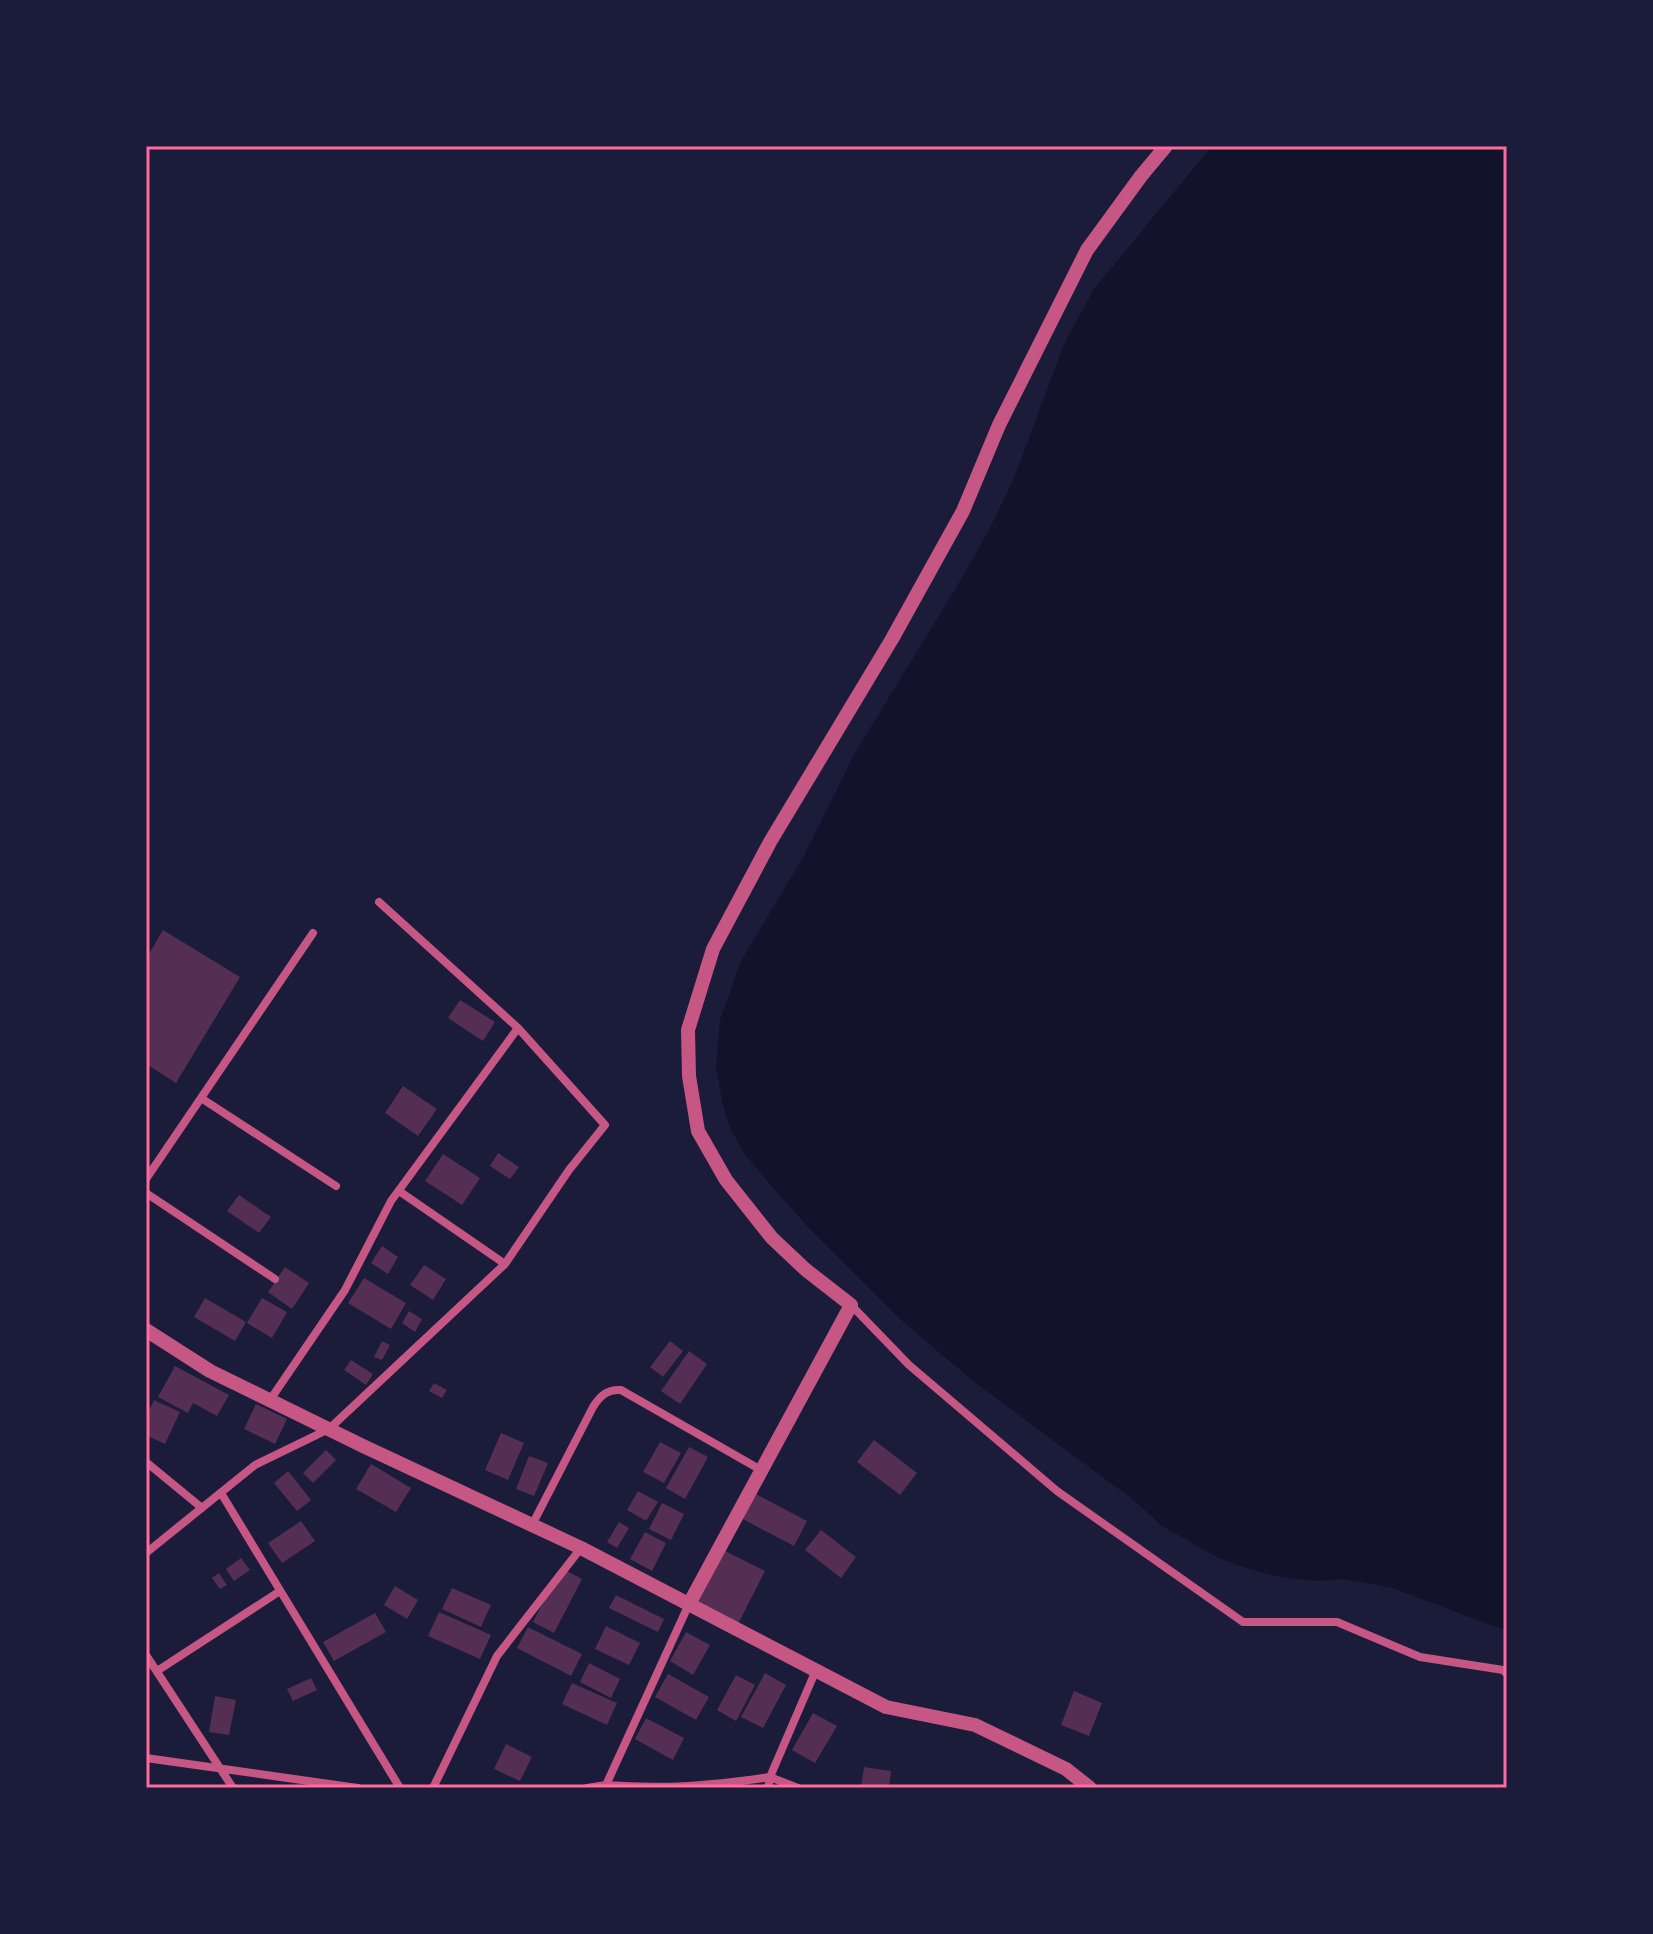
<svg xmlns="http://www.w3.org/2000/svg" width="1653" height="1934" viewBox="0 0 1653 1934" font-family="Karla,sans-serif">
<style>
.water{fill:#12122b}
.building{fill:#542f53}
.lines{fill:none;stroke-linecap:round;stroke-linejoin:round}
.minor{stroke:#c65784;stroke-width:8}
.tertiary{stroke:#c65784;stroke-width:14}
.neatline{fill:none;stroke:#ff6b9d;stroke-width:3}
</style>
<rect width="100%" height="100%" fill="#1b1b3a"/>
<path class="water" d="M1212 146H1507V1631L1393 1588 1345 1579 1316 1581 1281 1577 1248 1569 1217 1557 1162 1526 1135 1501 973 1381 900 1319 809 1228 767 1181 744 1153 730 1128 723 1105 716 1067 720 1020 741 961 805 854 855 753 962 578 991 526 1015 476 1064 344 1094 289Z"/>
<path class="building" d="M163 930 240 977 176 1083 146 1064V959Z
M460 1000 495 1022 483 1041 448 1018Z
M403 1086 437 1109 418 1136 385 1113Z
M498 1153 519 1167 510 1179 490 1166Z
M443 1154 480 1178 462 1205 425 1181Z
M239 1195 271 1217 259 1233 227 1211Z
M382 1246 398 1257 388 1274 371 1263Z
M424 1265 446 1279 433 1300 410 1285Z
M285 1267 309 1283 292 1309 268 1292Z
M364 1278 406 1303 391 1329 348 1303Z
M205 1298 246 1322 235 1341 194 1317Z
M262 1298 287 1312 272 1338 247 1323Z
M409 1311 422 1319 415 1332 402 1323Z
M382 1341 390 1345 382 1360 374 1357Z
M670 1341 683 1351 663 1377 650 1367Z
M689 1351 707 1364 680 1404 661 1391Z
M351 1360 373 1374 366 1385 344 1370Z
M175 1366 229 1395 217 1416 193 1403 188 1413 158 1397Z
M434 1383 447 1390 442 1398 429 1391Z
M154 1400 180 1412 165 1444 146 1435V1417Z
M256 1404 287 1419 275 1444 244 1429Z
M501 1433 524 1443 508 1480 485 1470Z
M874 1440 917 1473 900 1495 857 1462Z
M660 1442 681 1453 664 1483 643 1472Z
M689 1447 708 1457 685 1499 666 1488Z
M326 1450 336 1460 313 1483 303 1473Z
M529 1456 548 1463 534 1496 516 1489Z
M371 1464 411 1488 396 1512 356 1489Z
M288 1471 311 1500 297 1511 274 1483Z
M638 1491 658 1502 646 1521 627 1510Z
M750 1491 807 1521 794 1546 737 1516Z
M662 1503 684 1514 671 1540 649 1529Z
M301 1521 315 1541 282 1563 268 1543Z
M619 1522 629 1528 617 1548 607 1542Z
M821 1530 856 1557 841 1578 805 1550Z
M645 1532 666 1543 652 1571 630 1559Z
M719 1548 765 1571 736 1628 690 1604Z
M241 1558 250 1570 234 1581 226 1569Z
M561 1568 582 1579 554 1633 533 1622Z
M219 1573 227 1585 220 1589 212 1578Z
M395 1586 418 1600 407 1619 384 1605Z
M452 1588 491 1605 481 1627 442 1609Z
M616 1595 664 1619 658 1632 609 1608Z
M439 1612 491 1635 480 1659 428 1636Z
M375 1613 386 1632 334 1661 323 1642Z
M606 1626 640 1643 629 1665 595 1649Z
M528 1627 582 1654 571 1676 517 1648Z
M686 1632 710 1645 693 1675 670 1661Z
M589 1663 620 1679 611 1698 580 1682Z
M765 1673 786 1685 763 1728 741 1717Z
M668 1674 709 1697 696 1720 655 1697Z
M736 1675 755 1685 736 1721 717 1710Z
M311 1678 317 1690 293 1701 287 1689Z
M572 1683 617 1703 607 1725 562 1704Z
M1074 1691 1102 1703 1089 1736 1061 1725Z
M215 1696 236 1700 229 1735 209 1732Z
M813 1713 837 1726 815 1763 792 1750Z
M646 1718 684 1738 673 1760 635 1739Z
M506 1744 532 1757 520 1781 494 1769Z
M864 1767 891 1771 889 1788H861Z"/>
<g class="lines">
<path class="minor" d="M201 1098 336 1186
M146 1179 313 933
M399 1191 505 1264
M146 1193 275 1279
M851 1305 909 1365 1057 1491 1243 1622H1337L1420 1657 1503 1670 1507 1674
M270 1400 345 1290 391 1201 518 1028
M146 1462 202 1508
M221 1493 400 1788
M532 1525 593 1407C600 1396 607 1389 621 1390L761 1470
M146 1553 255 1465 329 1429 505 1264 569 1170 605 1125 518 1028 379 902
M146 1655 233 1788
M157 1671 280 1591
M146 1758 358 1788
M606 1785C665 1789 711 1786 770 1777L816 1670
M433 1788 497 1656 581 1548
M587 1788 606 1785 689 1604
M768 1788 770 1777 798 1788"/>
<path class="tertiary" d="M146 1330 210 1371 363 1446 581 1548 886 1707 975 1725 1066 1769 1090 1788
M689 1604 851 1305 806 1270 772 1238 726 1180 698 1131 689 1076 688 1030 713 949 770 842 892 639 963 511 999 425 1087 250 1141 176 1166 146"/>
</g>
<rect width="1653" height="1934" fill="none" stroke="#1b1b3a" stroke-width="296"/>
<rect x="148" y="148" width="1357" height="1638" class="neatline"/>
</svg>
